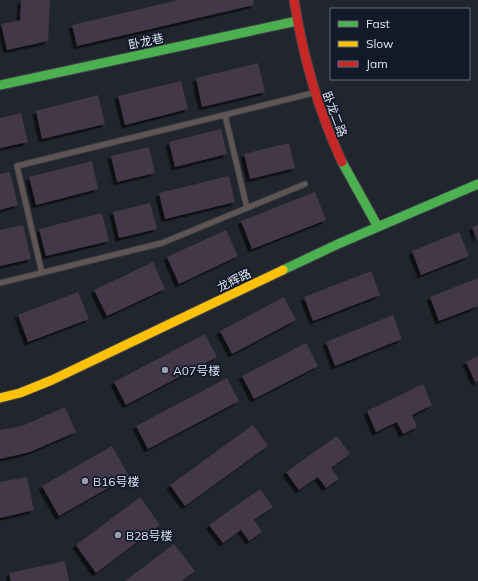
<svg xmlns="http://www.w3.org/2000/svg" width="478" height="581" viewBox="0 0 478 581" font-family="Mulish,'Noto Sans SC',sans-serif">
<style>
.building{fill:#433747;filter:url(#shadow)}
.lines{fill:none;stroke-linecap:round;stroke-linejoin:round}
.lane-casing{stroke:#3c4047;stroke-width:7}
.fast-casing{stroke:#3c4047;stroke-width:11}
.slow-casing{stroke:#3c4047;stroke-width:11}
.jam-casing{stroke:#3c4047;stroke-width:11}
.lane{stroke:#5f5554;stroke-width:5}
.fast{stroke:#4caf50;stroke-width:9}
.slow{stroke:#ffc107;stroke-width:9}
.jam{stroke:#c62828;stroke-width:9}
.poi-dot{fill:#9ca0ab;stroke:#121929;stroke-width:1.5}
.labels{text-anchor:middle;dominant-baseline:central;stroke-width:3.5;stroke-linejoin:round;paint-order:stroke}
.street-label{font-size:12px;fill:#dee3ef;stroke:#121929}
.poi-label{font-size:12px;fill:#dee3ef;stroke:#121929;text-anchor:start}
</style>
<defs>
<filter id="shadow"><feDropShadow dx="-3.5" dy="3.5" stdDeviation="0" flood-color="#0009"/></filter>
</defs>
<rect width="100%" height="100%" fill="#21252d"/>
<path class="building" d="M21 0H50L48 41 7 50 1 24 20 20Z
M179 0H253L254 5 77 46 72 25Z
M258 63 265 92 202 107 196 78Z
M181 81 188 109 125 125 118 96Z
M98 95 105 124 42 139 36 111Z
M21 113 28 142 0 148V118Z
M221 129 227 154 175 167 169 142Z
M289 143 295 168 250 179 244 154Z
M149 147 155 173 117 182 111 156Z
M92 161 98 189 36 205 29 177Z
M10 172 18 205 0 210V174Z
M229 176 235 202 165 219 159 193Z
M315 192 326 220 252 249 241 221Z
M150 203 157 229 119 238 113 212Z
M102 213 109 241 46 256 39 229Z
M23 225 31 259 0 266V230Z
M478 225V241L472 227Z
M226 230 238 256 179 284 167 257Z
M459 232 469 256 421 275 412 251Z
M153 262 165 289 107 316 94 290Z
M371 271 380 295 313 321 304 297Z
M478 278V306L439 321 430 297Z
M78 292 89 319 28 342 18 315Z
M284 297 296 320 232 354 220 331Z
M393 315 402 339 335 366 326 342Z
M205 334 217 357 126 405 114 382Z
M306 343 318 366 254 399 242 376Z
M478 356V381L475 382 466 362Z
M227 378 239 401 148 449 136 426Z
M423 384 432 405 412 415 417 427 403 434 397 422 376 432 367 411Z
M65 407 76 432 30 452 0 459V430L22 426Z
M253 425 268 446 185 506 170 485Z
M337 436 350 454 331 468 339 479 326 488 318 477 299 490 286 472Z
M112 446 129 476 59 516 42 486Z
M27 477 34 510 0 518V482Z
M260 489 273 507 254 520 262 532 249 541 241 530 223 543 209 525Z
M140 497 160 525 96 573 76 545Z
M174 544 195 571 182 581H125Z
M65 561 69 581H11L9 573Z"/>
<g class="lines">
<defs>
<path id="lane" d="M225 115 247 208
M42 273 17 166 313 93
M0 283 162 243 305 184"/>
<path id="fast" d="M0 85 297 21
M342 162 378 227
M283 270 338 244 478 184"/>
<path id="slow" d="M0 398 20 393 52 380 283 270"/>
<path id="jam" d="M294 0C303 57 318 110 342 162"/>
</defs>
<use href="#lane" class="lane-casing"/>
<use href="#fast" class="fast-casing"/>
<use href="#slow" class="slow-casing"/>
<use href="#jam" class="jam-casing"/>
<use href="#lane" class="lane"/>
<use href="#fast" class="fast"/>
<use href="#slow" class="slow"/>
<use href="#jam" class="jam"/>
</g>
<g class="poi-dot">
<circle cx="165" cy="370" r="4"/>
<circle cx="85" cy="481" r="4"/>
<circle cx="118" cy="535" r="4"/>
</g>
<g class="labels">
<g class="street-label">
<text transform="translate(146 41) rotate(-12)">卧龙巷</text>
<text transform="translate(335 114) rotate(69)">卧龙二路</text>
<text transform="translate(234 280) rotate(-26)">龙辉路</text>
</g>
<g class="poi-label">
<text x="173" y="370">A07号楼</text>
<text x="93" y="481">B16号楼</text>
<text x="126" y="535">B28号楼</text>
</g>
</g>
<rect x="330" y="8" width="140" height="72" fill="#121929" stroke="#646a78"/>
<rect x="338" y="21" width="20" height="6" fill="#4caf50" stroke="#646a78"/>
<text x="366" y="28" font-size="12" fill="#dee3ef">Fast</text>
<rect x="338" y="41" width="20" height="6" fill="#ffc107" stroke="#646a78"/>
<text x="366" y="48" font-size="12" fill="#dee3ef">Slow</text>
<rect x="338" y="61" width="20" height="6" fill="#c62828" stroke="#646a78"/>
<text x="366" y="68" font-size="12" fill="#dee3ef">Jam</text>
</svg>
